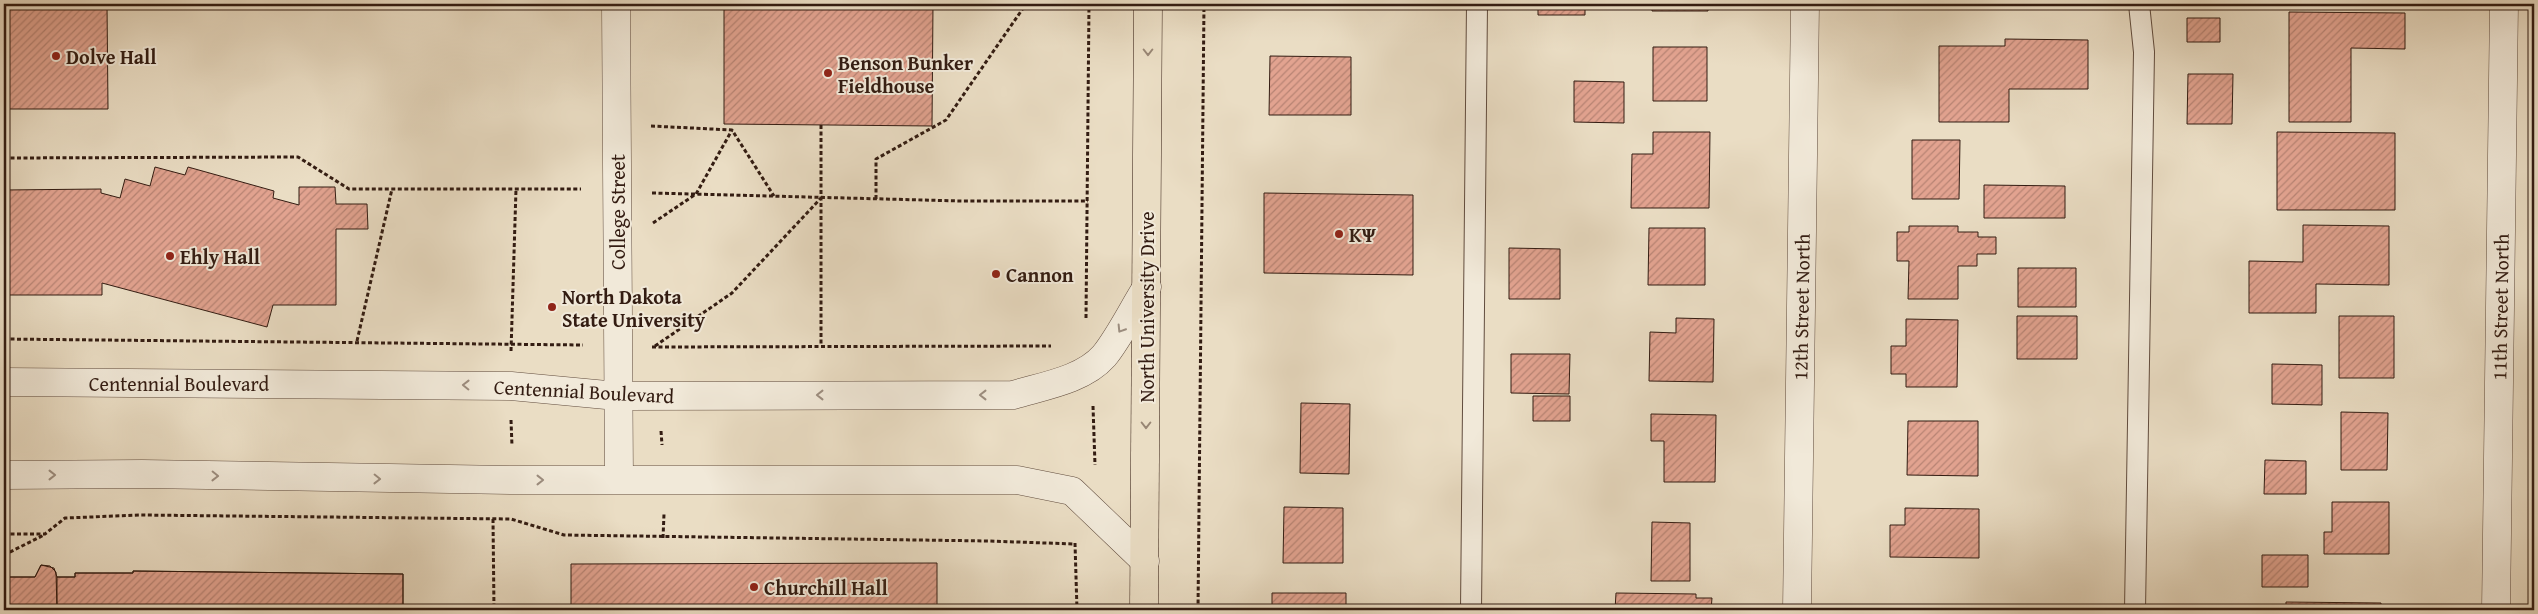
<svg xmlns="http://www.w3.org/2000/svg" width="2538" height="614" viewBox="0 0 2538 614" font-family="'Gentium Book Plus',serif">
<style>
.building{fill:url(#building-hatch);stroke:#331c12}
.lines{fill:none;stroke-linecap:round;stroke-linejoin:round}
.service-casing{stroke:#614c3e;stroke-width:22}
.minor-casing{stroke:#614c3e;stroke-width:29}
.primary-casing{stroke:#331c12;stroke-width:29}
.path{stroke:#331c12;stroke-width:3;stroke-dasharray:4 2.5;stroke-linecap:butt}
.service{stroke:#f1e9d9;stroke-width:20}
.minor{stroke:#f1e9d9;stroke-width:28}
.primary{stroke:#eaddc4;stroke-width:28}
.oneway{stroke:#988674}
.oneway2{stroke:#9c8d7f}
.poi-dot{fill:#8f2418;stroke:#f1e9d9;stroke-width:2}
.labels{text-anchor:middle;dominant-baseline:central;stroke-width:4;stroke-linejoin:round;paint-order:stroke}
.poi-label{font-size:20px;font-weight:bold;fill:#331c12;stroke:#f1e9d9;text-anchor:start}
.street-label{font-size:20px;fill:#331c12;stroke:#f1e9d9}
</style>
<defs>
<pattern id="building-hatch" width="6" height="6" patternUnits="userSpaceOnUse" patternTransform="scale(1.25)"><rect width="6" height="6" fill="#e2a390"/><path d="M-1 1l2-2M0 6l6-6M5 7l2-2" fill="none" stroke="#b88474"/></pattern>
</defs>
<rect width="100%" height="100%" fill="#eaddc4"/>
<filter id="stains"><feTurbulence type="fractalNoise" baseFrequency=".004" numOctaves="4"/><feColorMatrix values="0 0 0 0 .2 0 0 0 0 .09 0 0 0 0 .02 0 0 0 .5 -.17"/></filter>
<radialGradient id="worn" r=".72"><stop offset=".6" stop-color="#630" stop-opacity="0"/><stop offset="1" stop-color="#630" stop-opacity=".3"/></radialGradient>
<path class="building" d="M4 4H107L108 109H4Z
M724 4H933L932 126 724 124Z
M1297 4H1349V9L1297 8Z
M1538 4H1585V15H1538Z
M1652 4H1708V11H1652Z
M1915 4H1985V6L1915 5Z
M2289 12 2405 13V49L2351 48V122H2289Z
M2187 18H2220V42H2187Z
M2005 39 2088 40V89H2009V122H1939V46H2005Z
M1653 47H1707V101H1653Z
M1270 56 1351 57V115H1269Z
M2188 74H2233L2232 124H2187Z
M1574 81 1624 82V123L1574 122Z
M1653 132H1710L1709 208H1631L1632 154H1653Z
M2277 132 2395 133V210H2277Z
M1912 140H1960L1959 199H1912Z
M155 167 185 175 188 167 274 191 273 198 299 205V187H335L336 204H367L368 229H336V305H273L267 327 102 283V295H4V190L101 189V193L120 198 125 179 150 186Z
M1984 185 2065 186V218H1984Z
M1264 193 1413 195V275L1264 273Z
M2303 225 2389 226V285L2316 284V313H2249V261L2303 262Z
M1909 226H1958V232H1978V237H1996V254H1977V266H1958V299H1908L1909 261H1897V232H1909Z
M1649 228H1705V285H1648Z
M1509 248 1560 249V299H1509Z
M2018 268H2076V307H2018Z
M2017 316H2077V359H2017Z
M2339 316H2394V378H2339Z
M1676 318 1714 319 1713 382 1649 381 1650 332 1676 333Z
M1906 319 1958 320 1957 387H1906V374H1891V346H1906Z
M1511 354H1570L1569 394 1511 393Z
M2272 364 2322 365V405L2272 404Z
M1533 396H1570V421H1533Z
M1301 403 1350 404 1349 474 1300 473Z
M2341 412 2388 413 2387 470H2341Z
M1651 414 1716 415 1715 482H1664V441H1651Z
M1908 421H1978V476L1907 475Z
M2265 460 2306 461V494H2264Z
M2332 502H2389V554H2324V532H2332Z
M1284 507 1343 508V563H1283Z
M1905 508 1979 509V558L1890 557V525H1905Z
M1652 522 1690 523V581H1651Z
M2262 555H2308V587H2262Z
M937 563V610H571V564Z
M41 565 50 566 56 572 57 610H4V577H35Z
M41 565 54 568 57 577H75V573H133V571L403 574V610H4V577H35Z
M133 571 403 574V610H57V577H75V573H133Z
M1272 593H1346V610H1272Z
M1616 593 1696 594V598H1712L1711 610H1615Z
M2286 602 2381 603V610H2286Z"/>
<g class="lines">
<defs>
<path id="service" d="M1471 610 1477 4
M2135 610 2144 52 2139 4"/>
<path id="minor" d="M616 4 619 480
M4 382 511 386 617 396 1013 395C1043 386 1083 380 1104 356 1119 338 1134 307 1147 287
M4 475 142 474 512 480H1017L1072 491 1145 561
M1797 610 1805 4
M2496 610 2504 4"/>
<path id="primary" d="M1144 610 1148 4"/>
</defs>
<use href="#service" class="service-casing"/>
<use href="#minor" class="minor-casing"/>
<use href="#primary" class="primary-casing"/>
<path class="path" d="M821 125V346
M651 126 732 130 774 196
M4 158 298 157 349 189H581
M652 193 962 201H1088
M876 199V159L946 120 1026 4
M653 223 696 194 732 130
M1086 318 1089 4
M4 339 583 345
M357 341 392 189
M655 346 732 293 821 198
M652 347 1051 346
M511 351 516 189
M1093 406 1095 465
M511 420 512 446
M661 431 662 445
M493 519 494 610
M4 534H45L65 518 141 515 511 519 564 535 989 541 1074 544
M663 538 664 514
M1075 543 1077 610
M4 555 44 535
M1198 610 1204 4"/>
<use href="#service" class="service"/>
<use href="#minor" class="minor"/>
<use href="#primary" class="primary"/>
</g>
<defs><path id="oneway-chevron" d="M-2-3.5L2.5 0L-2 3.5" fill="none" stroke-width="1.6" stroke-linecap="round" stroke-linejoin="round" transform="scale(1.25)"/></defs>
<g class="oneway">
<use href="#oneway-chevron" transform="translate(1148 52) rotate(90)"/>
<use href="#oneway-chevron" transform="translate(1146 425) rotate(90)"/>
</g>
<g class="oneway2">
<use href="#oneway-chevron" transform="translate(1121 329) rotate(122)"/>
<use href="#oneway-chevron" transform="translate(466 385) rotate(-179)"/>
<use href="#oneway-chevron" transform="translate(820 395) rotate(180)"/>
<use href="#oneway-chevron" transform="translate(983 395) rotate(180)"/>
<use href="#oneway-chevron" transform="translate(52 475)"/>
<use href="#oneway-chevron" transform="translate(215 476) rotate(1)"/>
<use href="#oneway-chevron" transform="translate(377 479) rotate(1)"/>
<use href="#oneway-chevron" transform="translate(540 480)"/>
</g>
<g class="poi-dot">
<circle cx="56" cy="56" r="5"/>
<circle cx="828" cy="73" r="5"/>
<circle cx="1339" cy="234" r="5"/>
<circle cx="170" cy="256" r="5"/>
<circle cx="996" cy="274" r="5"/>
<circle cx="552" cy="307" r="5"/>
<circle cx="754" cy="587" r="5"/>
</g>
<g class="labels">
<g class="poi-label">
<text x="66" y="56">Dolve Hall</text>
<text x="838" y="62">Benson Bunker<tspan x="838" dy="23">Fieldhouse</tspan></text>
<text x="1349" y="234">ΚΨ</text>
<text x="180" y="256">Ehly Hall</text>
<text x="1006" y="274">Cannon</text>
<text x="562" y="296">North Dakota<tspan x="562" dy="23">State University</tspan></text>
<text x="764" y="587">Churchill Hall</text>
</g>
<g class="street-label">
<text transform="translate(617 212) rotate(-90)">College Street</text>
<text transform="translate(1146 307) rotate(-90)">North University Drive</text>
<text transform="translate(1801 307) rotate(-89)">12th Street North</text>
<text transform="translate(2500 307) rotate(-89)">11th Street North</text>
<text x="179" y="383">Centennial Boulevard</text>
<text transform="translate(584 391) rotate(3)">Centennial Boulevard</text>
</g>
</g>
<rect width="2538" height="614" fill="none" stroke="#eaddc4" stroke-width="20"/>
<rect x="5" y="5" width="2528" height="604" fill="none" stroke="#331c12" stroke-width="2.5"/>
<rect x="10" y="10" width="2518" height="594" fill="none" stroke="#331c12"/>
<rect width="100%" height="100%" filter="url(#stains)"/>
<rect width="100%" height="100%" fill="url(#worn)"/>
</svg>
